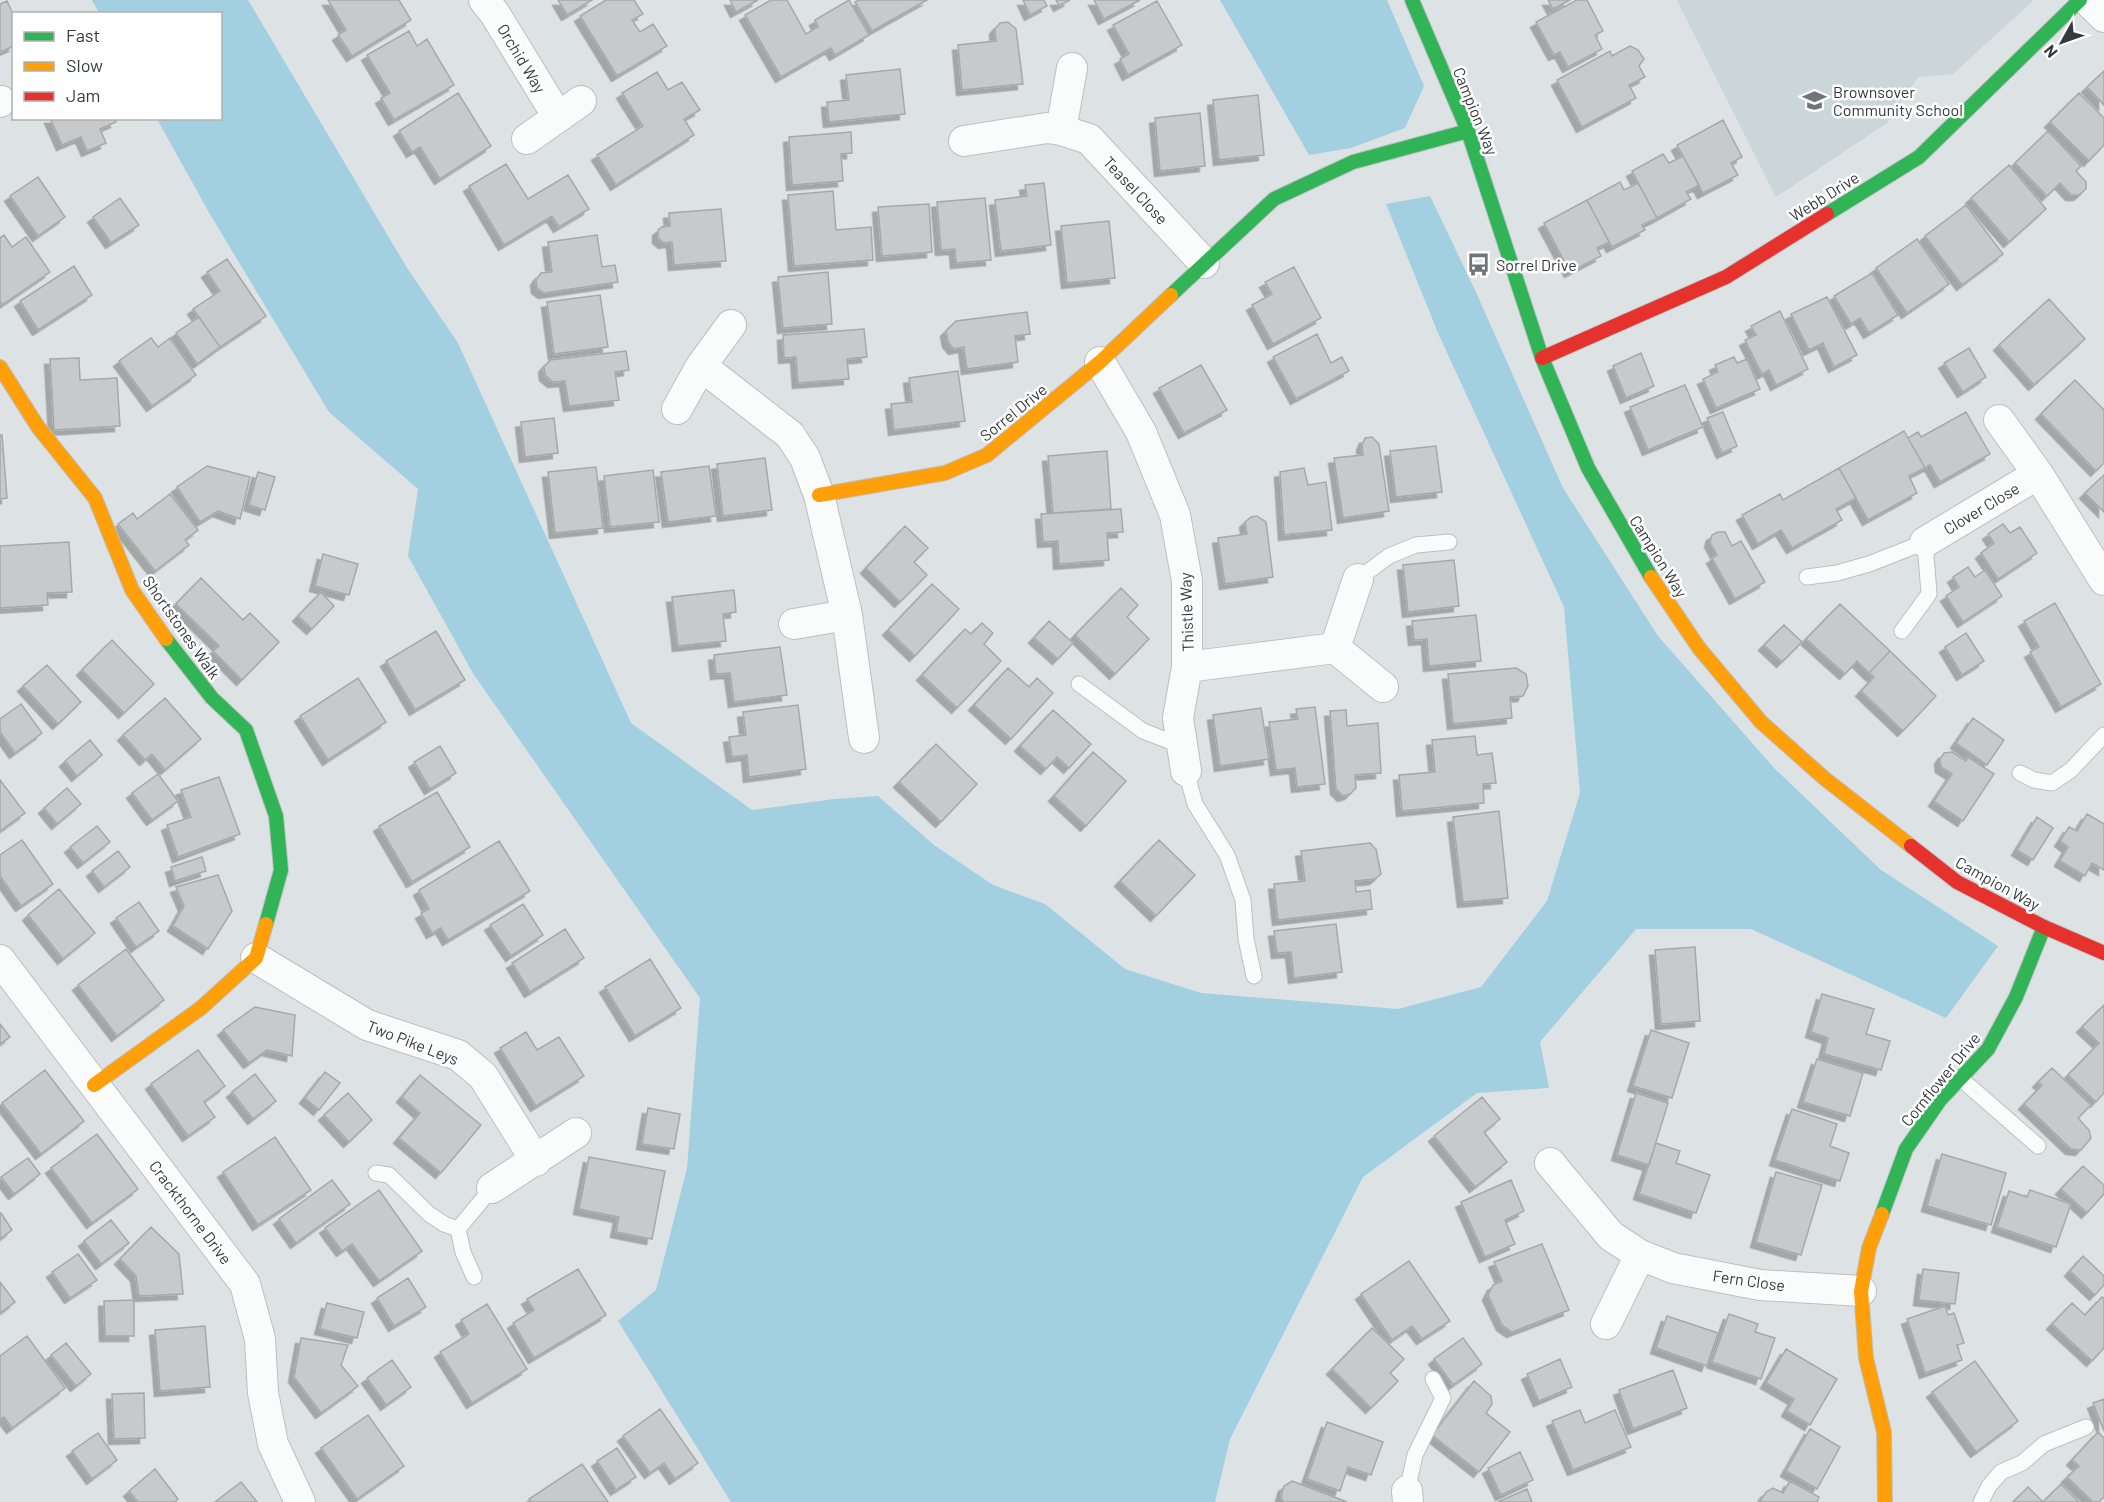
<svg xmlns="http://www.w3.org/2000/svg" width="2104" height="1502" viewBox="0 0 2104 1502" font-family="Barlow,sans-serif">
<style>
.built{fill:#cbd6db}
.green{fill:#a2d0e1}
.building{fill:#c6cacc;stroke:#a5a9aa;stroke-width:1.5;filter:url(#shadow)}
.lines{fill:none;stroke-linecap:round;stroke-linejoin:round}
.lane-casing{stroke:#bcc0c2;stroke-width:17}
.street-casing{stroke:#bcc0c2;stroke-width:32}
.fast-casing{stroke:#bcc0c2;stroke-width:16}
.slow-casing{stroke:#bcc0c2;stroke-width:16}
.jam-casing{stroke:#bcc0c2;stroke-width:16}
.lane{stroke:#fafbfb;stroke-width:15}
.street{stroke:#fafbfb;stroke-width:30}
.fast{stroke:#30b455;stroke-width:14}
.slow{stroke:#ff9f0a;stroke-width:14}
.jam{stroke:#e5322d;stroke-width:14}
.labels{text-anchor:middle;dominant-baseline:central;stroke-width:5;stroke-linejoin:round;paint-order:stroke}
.street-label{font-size:16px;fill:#36393b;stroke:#fff}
.poi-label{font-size:16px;fill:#36393b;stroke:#fff;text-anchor:start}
</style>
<defs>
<filter id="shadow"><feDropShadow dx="-5.5" dy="5.5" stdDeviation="0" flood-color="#0004"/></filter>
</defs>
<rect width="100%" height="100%" fill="#dde2e4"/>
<path class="built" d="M1677 0H2034L1953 74 1918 77 1887 123 1776 197Z"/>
<path class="green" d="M92 0H248L407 268 458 343 631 723 752 810 834 799 878 796 934 845 993 885 1045 904 1125 969 1201 993 1398 1009 1481 987 1547 901 1580 793 1564 607 1438 333 1386 204 1430 196 1475 290 1563 488 1658 636 1775 769 1881 870 1998 946 1946 1018 1751 929H1636L1540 1042 1549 1088 1477 1093 1363 1177 1230 1439 1215 1502H731L618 1321 656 1290 687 1168 700 998 474 675 408 556 418 489 329 412 211 216 157 119 220 118V14L99 13Z
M1220 0H1387L1424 86 1405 128 1351 148 1309 155Z"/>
<path class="building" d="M328 0H399L411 20 352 56 338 35 346 30Z
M558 0H592L567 15Z
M606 0H634L643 14 632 20 640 32 653 24 667 46 617 76 580 16Z
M730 0H758L736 12Z
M771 0H787L806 34 818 27 815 20 849 0 869 35 835 55 831 48 781 77 745 15Z
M859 0H927L872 31 855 2Z
M1023 0H1044L1047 6 1030 15Z
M1056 0H1070L1059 6Z
M1094 0H1140L1104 19Z
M1548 0H1570L1553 9Z
M1577 0H1587L1603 31 1595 35 1602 49 1568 67 1560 52 1554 55 1536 22Z
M7 1 14 16V46L0 52V4Z
M1157 1 1182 45 1128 75 1120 59 1129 54 1113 25Z
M1008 22 1016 29 1023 84 962 90 958 45 996 41 995 29 1000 23Z
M409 31 417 46 427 39 454 85 394 120 381 98 390 93 367 55Z
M1630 46 1638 50 1644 59 1639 66 1645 77 1629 85 1636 98 1582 127 1557 80 1610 51 1612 56Z
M900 69 905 114 829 122 827 102 849 100 846 75Z
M2104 71V105L2087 87Z
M657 72 668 90 682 82 700 110 684 119 694 135 616 185 597 155 643 126 622 93Z
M458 93 491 146 440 179 420 147 412 152 399 131Z
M2079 93 2104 118V145L2089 161 2050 122Z
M1258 95 1264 155 1219 160 1213 100Z
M1200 113 1205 166 1160 171 1155 118Z
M50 118H114L116 122 100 129 106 143 87 151 81 137 62 145Z
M1723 120 1742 157 1731 163 1738 175 1703 193 1677 145Z
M2048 131 2081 166 2076 171 2086 182V189L2079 195H2071L2060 183 2047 196 2015 163Z
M851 132 852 153 841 154 843 181 792 185 789 137Z
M1663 154 1669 163 1683 156 1699 185 1686 192 1691 199 1657 218 1632 171Z
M506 164 528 199 568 175 589 209 559 227 552 216 504 245 469 186Z
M2009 165 2046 209 2009 242 1971 198Z
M38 177 65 217 38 236 10 196Z
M1620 182 1624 190 1638 183 1657 218 1642 225 1645 230 1612 247 1587 200Z
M1044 183 1051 245 1001 251 995 200 1027 196 1025 185Z
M833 191 836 230 871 227 873 260 794 266 788 195Z
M120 198 139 225 111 243 93 217Z
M985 198 991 260 956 263 955 249 941 250 937 202Z
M1587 200 1609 242 1597 248 1601 256 1570 272 1544 223Z
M929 204 932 252 882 256 878 207Z
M1966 205 2003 254 1962 285 1925 236Z
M721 209 726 261 674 265 672 242 664 243 658 238V230L662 227 670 226 669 213Z
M1109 221 1115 278 1067 283 1061 226Z
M4 235 12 247 26 237 50 272 2 305 0 301V238Z
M597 235 602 267 615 265 618 282 544 293 537 288 536 280 541 273 552 272 548 242Z
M1917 239 1949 284 1907 313 1876 268Z
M227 259 266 316 220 347 193 309 220 291 207 272Z
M74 266 92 295 38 330 20 301Z
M1294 267 1321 318 1273 344 1252 305 1272 294 1265 282Z
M828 272 832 324 783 328 778 277Z
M1872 273 1898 315 1869 333 1860 318 1851 324 1834 296Z
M600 295 608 347 554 354 547 302Z
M1827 297 1857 355 1834 367 1823 343 1809 350 1791 314Z
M2049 299 2085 339 2034 385 1999 345Z
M1780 311 1808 369 1776 385 1769 370 1762 374 1745 340 1756 335 1751 326Z
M1027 312 1030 334 1015 336 1018 362 967 369 964 347 954 349 948 342 946 331 956 321Z
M199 317 220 347 197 364 176 333Z
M864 329 867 357 847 359 849 379 798 383 796 357 784 358 783 335Z
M1317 334 1331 363 1342 357 1349 371 1296 399 1273 357Z
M151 338 158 347 170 338 196 375 152 406 119 361Z
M1969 348 1986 377 1963 392 1944 363Z
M626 351 629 370 615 372 619 400 569 406 565 381 553 382 545 375 544 367 550 360Z
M1641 353 1654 386 1626 398 1613 366Z
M1734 357 1737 363 1747 359 1760 389 1716 408 1703 379 1718 372 1715 365Z
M79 358 80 380 117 378 120 426 54 430 50 359Z
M1201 365 1227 410 1184 433 1159 388Z
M958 371 965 421 894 430 891 404 912 402 909 378Z
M2075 380 2104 410V463L2096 471 2041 414Z
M1685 385 1703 427 1648 450 1630 407Z
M1723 412 1737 446 1722 453 1707 418Z
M1966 412 1990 454 1940 482 1930 465 1925 468 1908 438 1918 432 1921 437Z
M554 418 558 453 525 457 521 422Z
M1904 431 1925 468 1909 476 1917 493 1868 520 1839 468Z
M0 435H2L7 498 0 499Z
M1372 437 1379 444 1389 511 1343 518 1334 458 1363 455 1362 445 1365 438Z
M1436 446 1442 492 1396 497 1390 451Z
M1107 451 1111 509 1053 513 1048 456Z
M765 458 772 510 723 516 717 464Z
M207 466 250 477 240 519 218 511 200 522 177 487Z
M709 466 716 516 668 522 661 472Z
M596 467 603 528 555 533 548 472Z
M1304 468 1308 485 1326 482 1332 530 1284 535 1280 472Z
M1839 468 1856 498 1836 509 1842 520 1792 548 1781 530 1758 544 1742 515 1780 494 1783 500Z
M653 470 659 522 610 527 604 476Z
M258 472 275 477 265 510 249 505Z
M2104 475V512L2085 493Z
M170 494 198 530 185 540 189 545 155 571 118 524 133 513 137 519Z
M1121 509 1123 532 1107 533 1109 560 1059 564 1058 541 1043 542 1041 514Z
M1257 516 1266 522 1273 577 1225 584 1218 538 1247 534 1245 522 1251 517Z
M2003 524 2010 533 2020 527 2037 553 1998 579 1981 553 1994 543 1988 534Z
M905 526 928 548 914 562 927 575 900 602 866 568Z
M1718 532H1725L1732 546 1741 541 1765 582 1735 599 1712 558 1717 555 1710 542 1712 535Z
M69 542 72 592 47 593 48 605 0 608V546Z
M323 554 358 564 349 595 315 586Z
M1454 560 1459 606 1408 612 1403 565Z
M1968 567 1975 577 1985 570 2002 596 1963 622 1946 596 1959 587 1953 577Z
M201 578 243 620 250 613 279 642 242 680 213 651 219 646 176 604Z
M932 584 959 609 915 656 888 630Z
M1121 588 1138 605 1127 617 1149 639 1115 674 1075 635Z
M734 590 736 612 723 614 726 641 678 646 672 597Z
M321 592 334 606 312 629 298 616Z
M2055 603 2101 684 2061 707 2030 652 2039 647 2024 621Z
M1840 604 1890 651 1869 673 1857 661 1845 674 1806 639Z
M1476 615 1481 661 1429 666 1427 639 1414 640 1412 621Z
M1049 621 1073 643 1058 659 1034 638Z
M982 623 993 633 984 644 1001 661 957 708 922 675 965 629 971 634Z
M1784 625 1802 642 1782 662 1764 645Z
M436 631 465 680 415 710 386 661Z
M1966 633 1984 661 1962 675 1945 647Z
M112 640 154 684 124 713 82 670Z
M780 647 787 695 734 702 730 673 716 674 714 655Z
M1890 651 1936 696 1903 731 1861 691 1874 677 1869 673Z
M47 665 81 702 58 724 23 686Z
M1008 668 1029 687 1037 678 1053 693 1011 739 974 705Z
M1516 668 1526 674 1528 686 1523 696 1510 697 1512 718 1453 724 1448 674Z
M358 678 386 722 328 760 300 716Z
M165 698 201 739 165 770 152 754 145 760 123 735Z
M21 704 42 733 15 753 0 732V719Z
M798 705 806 769 749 777 747 755 732 757 729 737 746 735 743 712Z
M1315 707 1325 784 1297 787 1295 768 1276 770 1269 722 1298 719 1296 709Z
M1261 708 1269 759 1220 766 1213 715Z
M1053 710 1091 744 1069 768 1057 757 1046 769 1020 746Z
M1346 710 1347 726 1378 723 1381 773 1355 775 1356 788 1350 794 1343 796 1336 789 1330 711Z
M1973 718 2004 740 1987 765 1956 743Z
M1475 736 1477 755 1492 753 1496 783 1483 784 1484 803 1402 811 1399 775 1435 772 1432 740Z
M90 740 102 755 77 776 65 761Z
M936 744 977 784 941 822 899 782Z
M440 746 456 773 430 789 414 762Z
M1093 752 1126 781 1086 826 1054 796Z
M1952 752 1966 761 1968 757 1994 774 1963 821 1934 801 1952 774 1941 767 1940 759 1944 753Z
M158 774 178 801 152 820 132 793Z
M219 777 240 834 178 857 167 825 191 817 181 790Z
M0 780 25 813 0 831Z
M67 788 81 804 57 824 44 808Z
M437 792 470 847 412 882 379 826Z
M1499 811 1508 898 1463 902 1453 817Z
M2087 814 2104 824V870L2092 863 2085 876 2060 861 2068 847 2060 841 2069 827 2077 831Z
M2037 817 2053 828 2033 860 2017 850Z
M97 826 110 842 83 863 70 847Z
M22 840 53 884 21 906 0 876V855Z
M1159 840 1195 875 1156 916 1120 881Z
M499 841 530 891 448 940 441 928 432 933 421 913 429 909 419 890Z
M1370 843 1376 849 1381 874 1375 879 1355 881 1356 892 1370 890 1372 909 1278 920 1274 884 1305 881 1301 851Z
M118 851 130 867 104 887 92 871Z
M202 857 206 871 175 881 171 867Z
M218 875 232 911 208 949 173 926 184 906 176 887Z
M59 889 95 933 63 959 28 915Z
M139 902 159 931 136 947 116 918Z
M523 904 543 935 511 956 490 925Z
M1336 924 1342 972 1294 978 1291 952 1277 953 1274 931Z
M565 929 584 958 530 992 512 963Z
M1695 947 1700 1021 1661 1024 1655 950Z
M126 949 164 1000 117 1036 78 985Z
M650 959 681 1008 635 1036 605 987Z
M1822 994 1874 1009 1866 1034 1890 1041 1881 1070 1824 1054 1828 1038 1811 1032Z
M2104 1005V1093L2096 1102 2068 1075 2099 1043 2082 1027Z
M255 1007 295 1015 292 1056 267 1050 249 1063 223 1030Z
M0 1024 10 1037 0 1044Z
M1651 1030 1689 1043 1672 1098 1633 1086Z
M526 1032 537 1050 559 1037 584 1076 536 1106 500 1048Z
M198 1050 225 1086 204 1102 215 1117 188 1136 151 1084Z
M1817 1059 1863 1073 1850 1116 1803 1102Z
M2052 1068 2091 1105 2078 1118 2089 1130 2091 1138 2081 1150 2071 1149 2024 1104 2042 1085 2038 1082Z
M45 1070 84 1121 41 1154 2 1103Z
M325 1072 340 1083 319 1110 305 1098Z
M255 1074 276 1101 253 1119 232 1092Z
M420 1075 481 1125 441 1173 399 1138 420 1113 402 1097Z
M348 1093 372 1120 349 1142 324 1115Z
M1636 1093 1668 1103 1649 1165 1617 1155Z
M1482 1097 1500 1119 1484 1132 1507 1162 1475 1187 1434 1136Z
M648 1108 680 1114 674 1149 642 1144Z
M1792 1109 1837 1124 1830 1146 1849 1153 1840 1181 1775 1160Z
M97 1134 138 1189 92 1223 51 1168Z
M275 1137 311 1190 258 1225 223 1172Z
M1656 1143 1680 1151 1676 1163 1710 1175 1696 1213 1639 1194Z
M1942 1154 2006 1173 1991 1225 1927 1206Z
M589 1157 665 1171 652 1239 616 1232 619 1217 579 1209Z
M28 1158 40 1174 14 1194 1 1177Z
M2083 1166 2104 1185V1194L2087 1213 2061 1189Z
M1776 1172 1822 1185 1801 1255 1756 1242Z
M332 1180 350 1204 296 1243 279 1219Z
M1511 1180 1524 1211 1505 1220 1515 1244 1485 1257 1461 1202Z
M379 1190 422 1251 379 1281 352 1244 342 1251 325 1228Z
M2030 1190 2071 1204 2056 1247 1997 1227 2009 1191 2027 1197Z
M1 1213 12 1230 0 1239V1214Z
M111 1220 129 1243 101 1264 84 1241Z
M151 1227 179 1254 183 1294 139 1296 136 1276 120 1259Z
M1542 1244 1569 1310 1512 1332 1502 1325 1488 1295 1493 1285 1502 1281 1494 1262Z
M78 1254 97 1280 70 1298 52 1272Z
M2083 1256 2104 1276V1285L2095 1295 2070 1271Z
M1409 1261 1450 1321 1422 1339 1412 1326 1392 1340 1361 1294Z
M578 1269 606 1315 534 1358 513 1323 534 1310 527 1299Z
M1923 1269 1959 1273 1955 1304 1919 1300Z
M408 1278 426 1307 394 1326 377 1298Z
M0 1282 15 1302 0 1313Z
M2102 1297 2104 1298V1348L2092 1361 2052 1324 2072 1303 2085 1315Z
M134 1300V1336H105L104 1301Z
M327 1303 364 1312 357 1338 320 1329Z
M487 1304 527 1369 472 1403 440 1352 469 1334 461 1320Z
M1945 1306 1948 1315 1954 1313 1964 1343 1957 1345 1962 1360 1925 1373 1907 1319Z
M1729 1314 1758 1324 1755 1332 1775 1338 1761 1379 1712 1362Z
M1667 1316 1718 1333 1707 1366 1656 1348Z
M205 1326 210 1387 160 1391 155 1330Z
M1372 1328 1404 1359 1390 1373 1398 1381 1371 1408 1332 1369Z
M27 1336 65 1388 12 1428 4 1417 0 1420V1356Z
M301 1338 348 1345 341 1365 358 1386 321 1413 294 1377Z
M1463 1338 1482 1364 1453 1385 1434 1359Z
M66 1343 91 1374 76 1386 51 1355Z
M1786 1349 1837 1379 1810 1425 1787 1411 1794 1399 1766 1383Z
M1560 1359 1572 1387 1539 1401 1527 1374Z
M392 1360 411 1387 386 1405 367 1378Z
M1975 1361 2018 1421 1976 1452 1932 1392Z
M1673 1370 1687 1408 1633 1429 1619 1390Z
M1474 1381 1491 1396 1492 1404 1486 1413 1510 1432 1479 1472 1432 1435Z
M144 1393 145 1438 114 1439 112 1394Z
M2104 1399V1431L2093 1403Z
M660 1409 698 1463 675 1479 664 1463 650 1473 623 1436Z
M1580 1410 1585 1423 1615 1410 1631 1447 1573 1470 1552 1421Z
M368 1415 404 1466 357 1499 321 1448Z
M1327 1422 1383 1442 1371 1475 1348 1467 1340 1491 1307 1479Z
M1810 1429 1840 1447 1817 1489 1786 1471Z
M2098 1432 2104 1438V1497L2099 1502H2093L2067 1477 2079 1466 2072 1460Z
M98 1433 117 1460 92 1479 72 1451Z
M617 1448 636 1477 616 1490 597 1461Z
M1520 1452 1533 1480 1501 1495 1488 1468Z
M582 1464 608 1502H531L529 1499Z
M155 1469 178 1499 175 1502H138L129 1491Z
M1292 1481 1347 1502H1283L1281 1496 1284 1486Z
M1790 1481 1819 1497 1817 1502H1760L1766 1492 1773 1488 1783 1493Z
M241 1482 257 1502H215Z
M2061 1484 2079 1502H2043Z
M2028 1487 2043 1502H2013Z
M1527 1489 1532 1502H1498Z"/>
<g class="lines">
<defs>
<path id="lane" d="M1807 577 1837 573 1869 564 1925 542 1929 594 1902 631
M1358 579 1389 556 1416 545 1449 542
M1079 684 1143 731 1182 746
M1186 771 1195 804 1227 855 1243 900 1246 939 1254 976
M2020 773 2034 780 2052 783 2071 770 2104 735
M1960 1078 2038 1146
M376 1173 389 1175 429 1214 444 1224 458 1229
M474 1277 463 1252 458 1229 492 1188
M1407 1491 1415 1455 1443 1398 1433 1379
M1981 1502 1989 1486 2001 1472 2022 1463 2044 1444 2086 1427"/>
<path id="street" d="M484 0 495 14 558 117
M2087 0 2104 17
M0 102 1 101
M1061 130 1072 68
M527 139 581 101
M964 141 1047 128 1061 130 1089 139 1204 263
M1100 362 1141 432 1175 515 1187 581V667L1178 718 1186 771
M701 366 790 435 805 458 819 495 847 615 864 738
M677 409 701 366 731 325
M1999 420 2038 474 2104 580
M1925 542 2038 474
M1358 579 1335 648 1383 687
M794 624 847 615
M1187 667 1335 648
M256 958 367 1025 458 1055 483 1076 536 1161
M0 960 245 1284 260 1339 263 1393 273 1444 300 1502
M1550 1163 1611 1236 1640 1255 1673 1268 1760 1285 1861 1291
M492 1188 576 1133
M1606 1324 1640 1255
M1407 1491 1408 1502"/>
<path id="fast" d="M1412 0 1468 131 1542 358 1588 468 1651 577
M1827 214 1919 157 2080 0
M1171 295 1274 199 1353 162 1468 131
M166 639 212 698 246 730 276 816 281 870 266 924
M1882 1214 1906 1149 1940 1100 1988 1049 2016 997 2044 927"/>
<path id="slow" d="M0 367 38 427 95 498 132 590 166 639
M819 495 945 473 987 455 1100 362 1171 295
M1651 577 1699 648 1761 722 1824 778 1911 846
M94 1085 201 1008 256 958 266 924
M1882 1214 1869 1248 1861 1291 1866 1358 1884 1432 1885 1502"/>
<path id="jam" d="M1542 358 1726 277 1827 214
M1911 846 1957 882 2044 927 2104 953"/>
</defs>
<use href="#lane" class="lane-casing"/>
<use href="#street" class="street-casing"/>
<use href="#fast" class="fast-casing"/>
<use href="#slow" class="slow-casing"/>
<use href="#jam" class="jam-casing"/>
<use href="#lane" class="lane"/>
<use href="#street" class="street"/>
<use href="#fast" class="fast"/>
<use href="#slow" class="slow"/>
<use href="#jam" class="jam"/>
</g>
<defs>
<symbol id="school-bare" viewBox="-9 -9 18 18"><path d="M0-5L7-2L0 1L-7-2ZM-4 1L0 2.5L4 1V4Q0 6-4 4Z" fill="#707476" stroke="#fff" stroke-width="2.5" paint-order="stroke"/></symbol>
<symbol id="bus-bare" viewBox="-9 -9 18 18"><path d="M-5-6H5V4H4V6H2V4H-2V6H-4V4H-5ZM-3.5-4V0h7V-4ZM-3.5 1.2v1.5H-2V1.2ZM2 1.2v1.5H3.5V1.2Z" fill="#707476" stroke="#fff" stroke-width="2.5" paint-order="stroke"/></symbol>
</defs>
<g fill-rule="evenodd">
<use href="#school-bare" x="1798" y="84" width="33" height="33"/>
<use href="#bus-bare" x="1462" y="248" width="33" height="33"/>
</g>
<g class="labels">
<g class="street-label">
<text transform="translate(522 58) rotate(59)">Orchid Way</text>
<text transform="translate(1476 111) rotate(68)">Campion Way</text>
<text transform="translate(1136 190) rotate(47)">Teasel Close</text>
<text transform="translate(1824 196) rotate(-32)">Webb Drive</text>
<text transform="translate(1013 412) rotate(-39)">Sorrel Drive</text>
<text transform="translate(1981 508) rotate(-31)">Clover Close</text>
<text transform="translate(1659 556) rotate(58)">Campion Way</text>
<text transform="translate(1186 612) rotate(-92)">Thistle Way</text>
<text transform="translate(182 627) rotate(55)">Shortstones Walk</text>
<text transform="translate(1998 883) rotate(29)">Campion Way</text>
<text transform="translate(413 1042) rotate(21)">Two Pike Leys</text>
<text transform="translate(1940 1079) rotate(-51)">Cornflower Drive</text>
<text transform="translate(191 1212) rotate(53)">Crackthorne Drive</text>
<text transform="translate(1749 1280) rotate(8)">Fern Close</text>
</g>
<g class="poi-label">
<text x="1833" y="91">Brownsover<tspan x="1833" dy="18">Community School</tspan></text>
<text x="1496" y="264">Sorrel Drive</text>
</g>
</g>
<rect x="12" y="12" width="210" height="108" fill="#ffffff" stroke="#afb0b1" stroke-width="1.5"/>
<rect x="24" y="32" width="30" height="9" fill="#30b455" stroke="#afb0b1" stroke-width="1.5"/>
<text x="66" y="42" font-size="18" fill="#36393b">Fast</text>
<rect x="24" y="62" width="30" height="9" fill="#ff9f0a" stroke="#afb0b1" stroke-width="1.5"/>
<text x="66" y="72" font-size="18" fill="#36393b">Slow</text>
<rect x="24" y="92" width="30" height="9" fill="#e5322d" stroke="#afb0b1" stroke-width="1.5"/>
<text x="66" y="102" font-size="18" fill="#36393b">Jam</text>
<g transform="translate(2062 42) rotate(230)" stroke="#ffffff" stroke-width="4.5" paint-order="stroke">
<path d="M0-4.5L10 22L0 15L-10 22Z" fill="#36393b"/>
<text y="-9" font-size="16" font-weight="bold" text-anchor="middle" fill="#36393b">N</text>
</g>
</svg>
